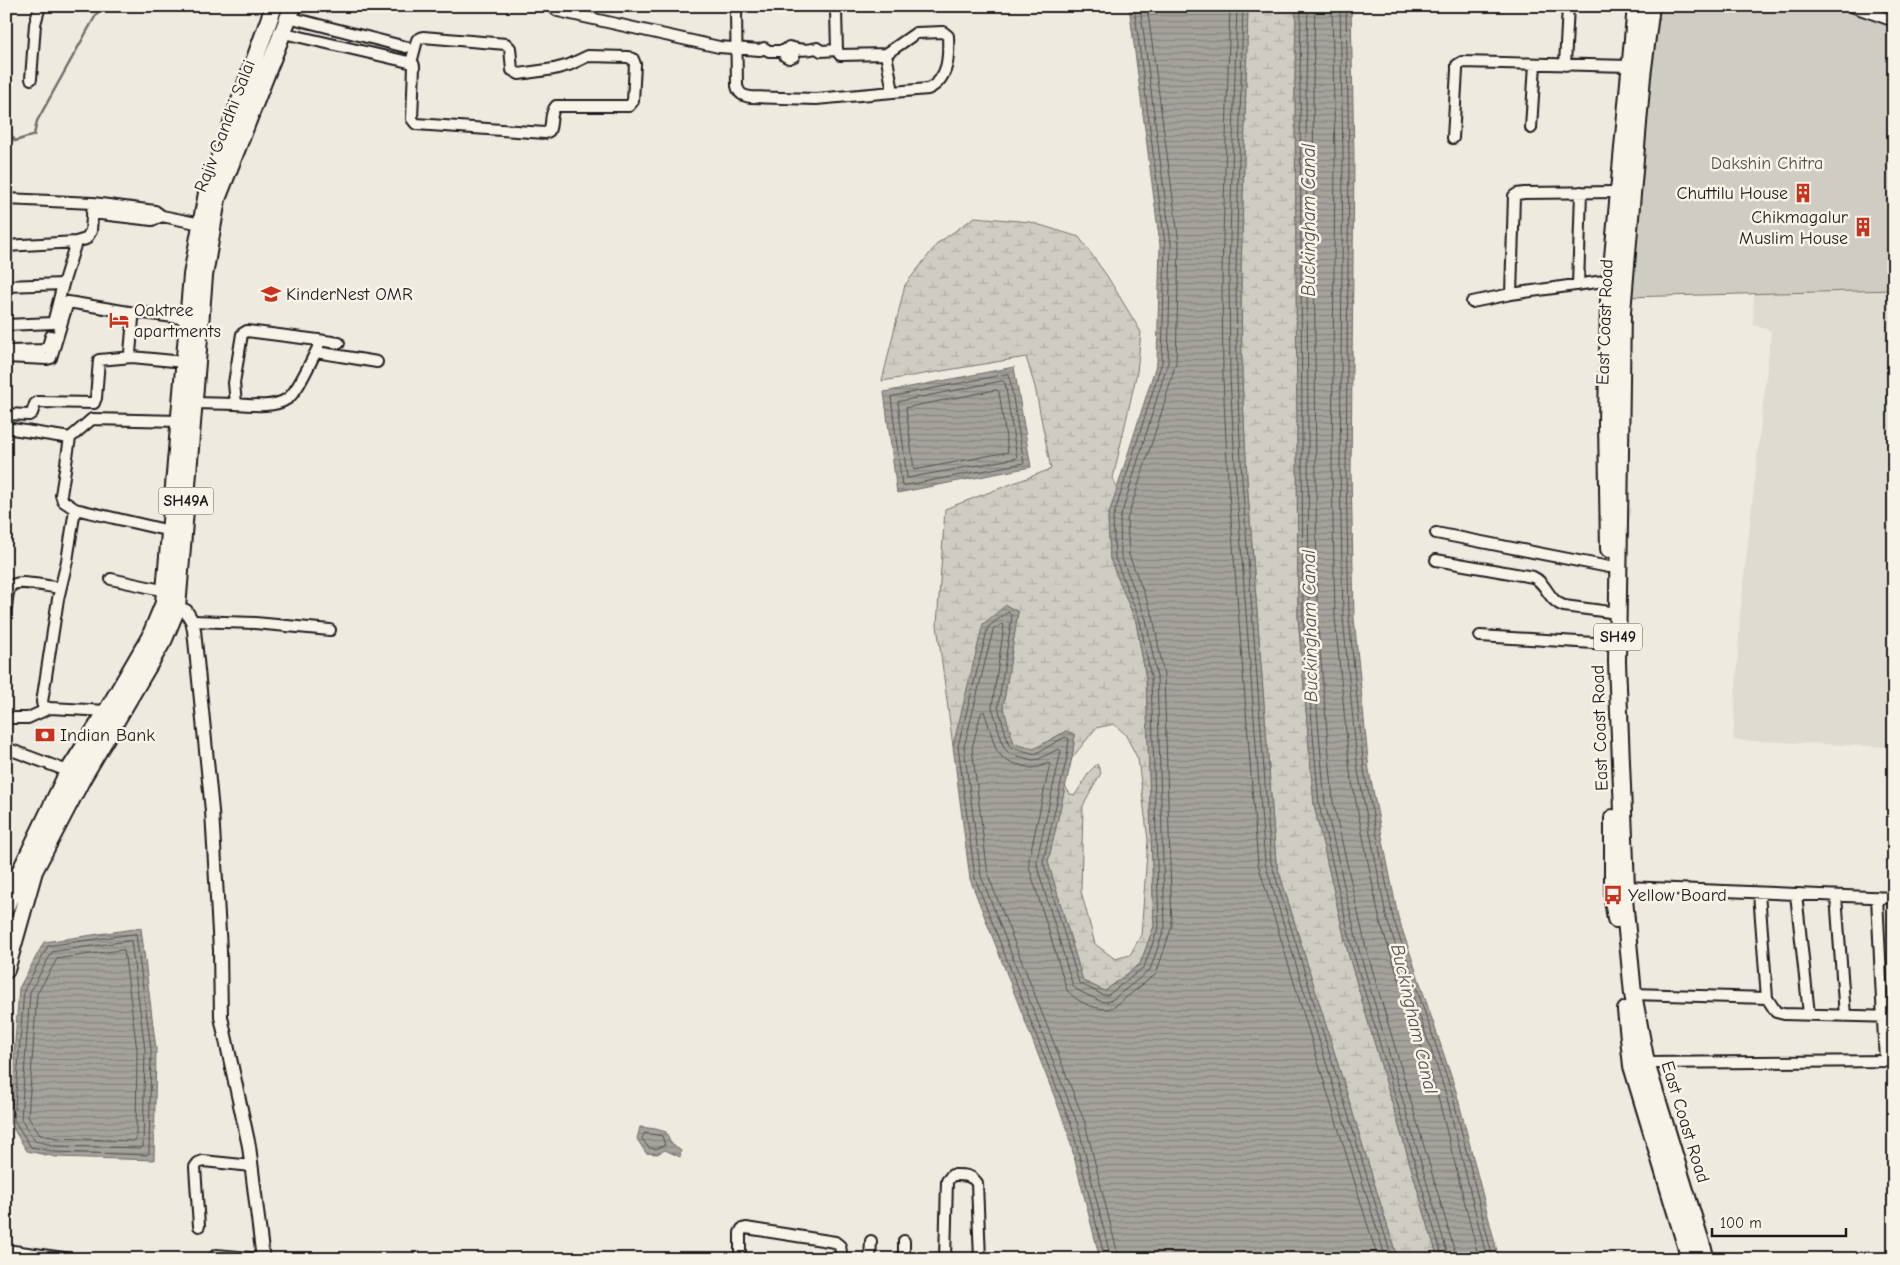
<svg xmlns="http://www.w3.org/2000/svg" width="1900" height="1265" viewBox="0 0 1900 1265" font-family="'Comic Neue',sans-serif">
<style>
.built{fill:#dedbd1}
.wetland{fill:url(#wetland-marsh);stroke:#767470}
.park{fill:#cfccc3;stroke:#767470}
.water{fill:url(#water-rules);stroke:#6f6d69}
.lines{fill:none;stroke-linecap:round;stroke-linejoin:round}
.shore{stroke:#535250;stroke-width:1}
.stream{stroke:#6f6d69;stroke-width:2.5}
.minor-casing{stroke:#1c1c1c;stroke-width:14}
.tertiary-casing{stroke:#1c1c1c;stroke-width:16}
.primary-casing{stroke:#1c1c1c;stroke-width:20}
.minor{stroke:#f7f3e8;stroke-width:10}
.tertiary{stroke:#f7f3e8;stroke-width:12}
.primary{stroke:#f7f3e8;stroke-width:16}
.labels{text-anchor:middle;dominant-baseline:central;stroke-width:5;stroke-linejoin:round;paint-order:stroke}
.shield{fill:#f7f3e8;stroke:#5e5c59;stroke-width:1}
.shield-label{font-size:16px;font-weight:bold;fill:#1c1c1c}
.street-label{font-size:18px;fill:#1c1c1c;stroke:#f7f3e8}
.park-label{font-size:18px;fill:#52514e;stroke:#f7f3e8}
.poi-label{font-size:18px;fill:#1c1c1c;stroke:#f7f3e8;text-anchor:start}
.water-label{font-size:19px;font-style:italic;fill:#535250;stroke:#f7f3e8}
</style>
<defs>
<pattern id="wetland-marsh" width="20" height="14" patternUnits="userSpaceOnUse" patternTransform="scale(1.25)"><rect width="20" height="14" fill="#cfccc3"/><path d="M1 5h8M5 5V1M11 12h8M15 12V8" fill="none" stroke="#b1afa7"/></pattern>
<pattern id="water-rules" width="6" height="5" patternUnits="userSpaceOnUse" patternTransform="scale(1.25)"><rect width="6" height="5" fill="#a6a39d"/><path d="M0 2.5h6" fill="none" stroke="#86847f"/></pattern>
</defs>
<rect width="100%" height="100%" fill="#eeeae0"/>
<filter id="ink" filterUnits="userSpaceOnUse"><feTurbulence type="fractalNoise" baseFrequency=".02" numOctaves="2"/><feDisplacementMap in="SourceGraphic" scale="10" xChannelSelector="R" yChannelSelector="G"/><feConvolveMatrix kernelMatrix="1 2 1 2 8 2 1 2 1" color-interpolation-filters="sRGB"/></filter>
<g filter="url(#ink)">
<path class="built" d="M1894 290V747L1733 740 1740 615 1771 331 1753 325 1754 294Z"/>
<path class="wetland" d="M1248 6H1296L1295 83 1298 616 1314 805 1348 953 1438 1259H1399L1395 1251 1276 862 1247 480 1242 378 1241 272Z
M975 217 1030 222 1079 237 1107 276 1141 332 1137 372 1113 478 1117 489 1108 517 1110 559 1136 622 1146 678 1154 926 1140 964 1105 991 1083 981 1048 862 1065 786 1070 794 1075 795 1090 771 1097 764 1101 773 1083 806 1081 891 1095 944 1115 959 1130 955 1141 935 1148 840 1138 759 1125 734 1114 724 1096 728 1072 758 1075 735 1066 731 1034 749 1014 744 1003 707 1018 612 966 696 953 746 937 625 945 509 1051 469 1035 387 1026 357 882 381 905 285 938 243Z"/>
<path class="park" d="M1657 6H1840L1894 25V290L1626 297Z"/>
<path class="water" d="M1129 6H1248L1241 272 1242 378 1247 480 1276 862 1395 1251 1399 1259H1100L1067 1129 970 879 953 746 983 624 1006 605 1018 612 1003 707 1014 743 1034 749 1066 731 1075 735 1072 758 1048 862 1083 981 1105 991 1140 964 1154 926 1146 678 1136 622 1110 559 1108 517 1157 362 1160 245Z
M1296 6H1351L1354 157 1351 472 1354 618 1369 770 1398 917 1456 1091 1499 1259H1438L1348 953 1314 805 1298 616 1295 83Z
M1014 367 1031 467 897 493 884 392Z
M141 928 156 1049 154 1160 56 1157 27 1151 9 1122 19 988 44 942Z
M640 1127 656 1129 666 1132 670 1142 681 1151 680 1157 665 1150 657 1154 646 1153 637 1139Z"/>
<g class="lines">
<path class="shore" d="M1230 6 1222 272 1223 378 1228 481 1258 864 1378 1259
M1237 6 1229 272 1230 378 1236 481 1265 863 1386 1259
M1243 6 1236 272 1237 378 1242 480 1271 862 1390 1252 1394 1259
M1301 6 1300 83 1303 616 1319 805 1353 952 1443 1259
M1308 6 1306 83 1309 616 1325 803 1359 950 1449 1259
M1315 6 1313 83 1317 615 1333 802 1366 948 1457 1259
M1332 6 1335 157 1332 472 1335 618 1350 772 1380 922 1438 1097 1479 1259
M1340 6 1343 157 1340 472 1343 618 1358 771 1387 920 1446 1094 1487 1259
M1346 6 1349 157 1346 472 1349 618 1364 770 1393 918 1452 1093 1493 1259
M1009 374 1024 463 902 486 891 397Z
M1003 381 1005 383 1017 458 907 478 898 402Z
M997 390 999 392 1008 452 914 470 906 408Z
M136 934 151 1049 149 1153 147 1155 57 1152 31 1147 14 1120 24 990 48 946Z
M131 941 145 1050 143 1147 141 1148 57 1146 35 1141 21 1119 30 992 52 952Z
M124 950 137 1050 136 1139 133 1141 58 1138 40 1135 28 1117 37 994 57 959Z
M645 1133 662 1136 665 1145 656 1149 649 1148 642 1139Z
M1105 1259 1072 1127 975 878 958 746 988 627 1008 612 1012 616 998 707 1009 745 1013 748 1035 754 1065 737 1069 739 1067 757 1043 862 1079 983 1103 995H1108L1144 967 1159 926 1151 678 1140 621 1115 558 1113 518 1162 362 1165 244 1134 6
M1111 1259 1078 1125 981 876 964 747 993 630 1002 624 1004 626 992 707 1004 748 1010 754 1033 760 1039 759 1058 749 1061 751 1037 859V866L1073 986 1079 991 1100 1001 1106 1002 1112 1000 1150 970 1165 927 1157 677 1146 619 1121 556 1120 519 1168 362 1171 244 1140 6
M1119 1259 1085 1123 988 875 972 748 981 713 984 711 996 749 1002 757 1009 762 1031 768 1039 767 1048 763 1050 764 1029 859V867L1067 990C1076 1002 1100 1013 1114 1007L1156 974 1172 926 1164 676 1153 616 1129 555 1127 520 1162 411 1176 362 1179 243 1147 6"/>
<path class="stream" d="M6 126 15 141 34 135 37 121 101 6"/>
<defs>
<path id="minor" d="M551 6 558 11 719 47 760 50 764 48 769 51H784L789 47C801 50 804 51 817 48L821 51 837 50
M737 6 736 12 737 86C739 94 743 96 751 97L816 99 893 92
M832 6 836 11 837 50 840 55 886 54 916 33 943 32 948 36C949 56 949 79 928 89L893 92 886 54
M1851 6 1894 21
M288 17 406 47
M279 32 413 63 414 66 412 119 416 124 545 133 549 131C553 123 549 114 556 106H629L633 101 635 64 633 59 628 57 588 56 569 65 554 69 519 74 512 70 510 48 506 44 423 37 417 40 411 63
M784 51 785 56 789 58 794 56 795 50
M1565 65 1568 6
M31 79 35 24 40 6
M1531 128 1535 64
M1453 138 1457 70V65L1462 62 1630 66
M6 199 93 203 155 211 162 216 201 224
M92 213 152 220 162 216
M6 246 76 242 86 239 91 231 93 203
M1578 285 1581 192
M6 286 63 284 76 242
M1511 294 1514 196 1517 194 1524 193 1618 192
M1472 302 1511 294 1611 280
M6 325 53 323 63 284
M247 331 318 340V348C311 360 298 392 287 399 274 408 251 405 236 404L234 383 242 334Z
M318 340 339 343
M10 351 43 350 48 346 51 336
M316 352 377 362
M6 357 47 359 51 358 68 302 135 313
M184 362 132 357 130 353 133 319 134 315 137 312 188 319
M194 403 236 404
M6 414 29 415 32 413 35 404 38 402 94 403 96 398 99 360 132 357
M6 428 70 438
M75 509 170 531
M1436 533 1609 567
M1436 560 1533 577C1547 583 1548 601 1564 606L1610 612
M111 579 166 591
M6 607C7 601 7 593 10 587 15 578 50 587 60 588
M192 621 255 623 330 630
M1480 636 1610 644
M107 711 50 708 43 706 42 702 58 599 67 561 75 509 63 501 61 495 70 438 92 419 180 421
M6 718H28L50 708
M6 748 73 773
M1626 887 1894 898
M1759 893 1767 998 1776 1012 1784 1014 1894 1017
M1796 894 1809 1014
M1836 896 1845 1016
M1877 897 1885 1061
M1633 994 1767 998
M1646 1063 1894 1061
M199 1226 195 1167 198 1163 203 1161 252 1166
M904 1241V1259
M6 1250 71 1259
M213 1259 216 1255 263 1259
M740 1259V1233L742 1229 746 1228 835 1242 840 1246 842 1259
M870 1259 871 1241
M945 1259 947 1181 952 1175C962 1175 971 1174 977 1183L980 1259"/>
<path id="tertiary" d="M169 605 186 611 192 621 194 630 212 811 220 950 221 1017 249 1146 263 1259"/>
<path id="primary" d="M1651 6 1642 76 1622 312 1617 662 1626 887 1624 899 1633 994 1646 1063 1706 1259
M1609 549 1607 423 1609 301 1636 6
M1613 818V899L1616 919
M6 907 21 870 68 772 107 711 150 637 164 603 192 275 207 193 274 6
M6 970 34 871 83 777 164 639 177 608 204 276 217 199 293 6
M1626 1010 1632 1066 1690 1259"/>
</defs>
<use href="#minor" class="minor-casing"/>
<use href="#tertiary" class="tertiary-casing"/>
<use href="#primary" class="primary-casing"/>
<use href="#minor" class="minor"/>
<use href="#tertiary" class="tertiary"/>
<use href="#primary" class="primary"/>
</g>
</g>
<defs>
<symbol id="building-bare" viewBox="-9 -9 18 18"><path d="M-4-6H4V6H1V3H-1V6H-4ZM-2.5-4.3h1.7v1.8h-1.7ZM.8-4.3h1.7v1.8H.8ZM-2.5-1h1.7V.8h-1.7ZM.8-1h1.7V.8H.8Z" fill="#c8321e" stroke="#f7f3e8" stroke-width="2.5" paint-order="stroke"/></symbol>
<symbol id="school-bare" viewBox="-9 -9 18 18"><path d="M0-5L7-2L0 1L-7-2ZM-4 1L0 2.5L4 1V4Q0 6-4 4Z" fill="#c8321e" stroke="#f7f3e8" stroke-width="2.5" paint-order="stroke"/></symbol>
<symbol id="hotel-bare" viewBox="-9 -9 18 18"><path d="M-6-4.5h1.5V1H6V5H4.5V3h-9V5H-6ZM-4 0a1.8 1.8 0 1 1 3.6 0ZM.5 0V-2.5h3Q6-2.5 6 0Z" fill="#c8321e" stroke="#f7f3e8" stroke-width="2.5" paint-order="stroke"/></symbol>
<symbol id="bank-bare" viewBox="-9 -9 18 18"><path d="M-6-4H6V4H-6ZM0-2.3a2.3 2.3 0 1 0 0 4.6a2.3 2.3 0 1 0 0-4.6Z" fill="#c8321e" stroke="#f7f3e8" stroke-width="2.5" paint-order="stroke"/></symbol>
<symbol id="bus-bare" viewBox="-9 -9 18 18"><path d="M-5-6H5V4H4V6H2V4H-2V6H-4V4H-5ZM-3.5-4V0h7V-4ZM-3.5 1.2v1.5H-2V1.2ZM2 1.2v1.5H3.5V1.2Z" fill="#c8321e" stroke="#f7f3e8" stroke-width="2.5" paint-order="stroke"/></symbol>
</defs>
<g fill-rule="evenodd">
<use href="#building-bare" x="1789" y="179" width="28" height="28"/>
<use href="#building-bare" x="1849" y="213" width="28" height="28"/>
<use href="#school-bare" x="257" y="280" width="28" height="28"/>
<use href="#hotel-bare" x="105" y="306" width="28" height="28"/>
<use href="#bank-bare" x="31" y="721" width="28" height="28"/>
<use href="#bus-bare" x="1599" y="881" width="28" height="28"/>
</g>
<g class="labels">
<g class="shield">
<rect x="158.5" y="487.5" width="55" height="27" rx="4"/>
<rect x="1594" y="623.5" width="48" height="27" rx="4"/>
</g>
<g class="shield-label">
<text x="186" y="501">SH49A</text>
<text x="1618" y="637">SH49</text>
</g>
<g class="street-label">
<text transform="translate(225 126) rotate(-69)">Rajiv Gandhi Salai</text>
<text transform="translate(1605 322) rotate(-88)">East Coast Road</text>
<text transform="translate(1600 728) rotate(-92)">East Coast Road</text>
<text transform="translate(1685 1122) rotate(73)">East Coast Road</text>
</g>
<g class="park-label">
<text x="1767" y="163">Dakshin Chitra</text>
</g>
<g class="poi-label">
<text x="1788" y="193" text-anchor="end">Chuttilu House</text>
<text x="1848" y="217" text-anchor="end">Chikmagalur<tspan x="1848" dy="21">Muslim House</tspan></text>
<text x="286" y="294">KinderNest OMR</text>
<text x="134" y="310">Oaktree<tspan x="134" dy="21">apartments</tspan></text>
<text x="60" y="735">Indian Bank</text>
<text x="1628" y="895">Yellow Board</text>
</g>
<g class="water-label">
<text transform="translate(1309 220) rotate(-90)">Buckingham Canal</text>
<text transform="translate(1310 626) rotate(-91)">Buckingham Canal</text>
<text transform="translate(1414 1019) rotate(77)">Buckingham Canal</text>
</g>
</g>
<rect width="1900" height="1265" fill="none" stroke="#f7f3e8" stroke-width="25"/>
<rect x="12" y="12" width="1875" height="1240" fill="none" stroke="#1c1c1c" stroke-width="2" filter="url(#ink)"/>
<path d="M1712 1228v8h134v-8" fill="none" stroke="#1c1c1c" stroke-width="2.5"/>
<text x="1720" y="1228" font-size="15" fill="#1c1c1c" stroke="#f7f3e8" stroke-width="4" paint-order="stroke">100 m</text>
</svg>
